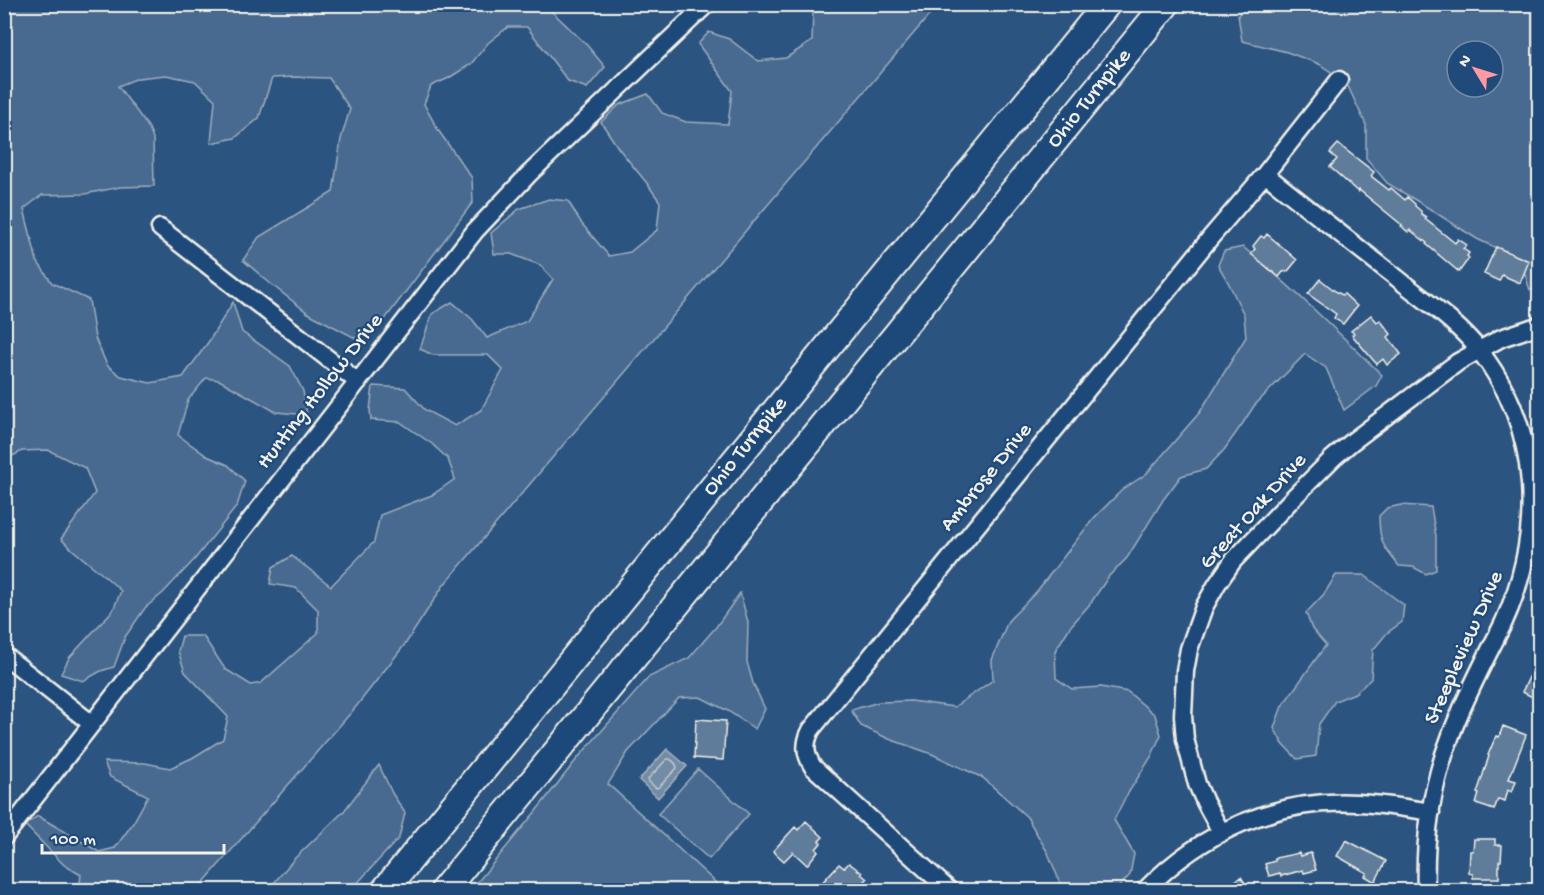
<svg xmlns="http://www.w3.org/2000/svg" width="1544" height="895" viewBox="0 0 1544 895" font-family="'Gochi Hand',sans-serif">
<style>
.green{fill:#496b90;stroke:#9eaebc;stroke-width:1.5;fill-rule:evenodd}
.water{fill:#738ca6;stroke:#a7b4c0;stroke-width:1.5}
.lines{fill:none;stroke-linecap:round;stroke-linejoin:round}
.shore{stroke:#c0c9ce;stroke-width:1.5}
.building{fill:#5e7b9a;stroke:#f4f1e8;stroke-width:1.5}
.minor-casing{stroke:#f4f1e8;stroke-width:21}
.highway-casing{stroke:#f4f1e8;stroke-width:30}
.minor{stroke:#1f4a7a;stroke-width:16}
.highway{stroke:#1f4a7a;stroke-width:26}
.labels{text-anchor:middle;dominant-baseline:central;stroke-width:4.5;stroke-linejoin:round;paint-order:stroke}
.street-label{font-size:22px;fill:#f4f1e8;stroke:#1f4a7a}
</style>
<rect width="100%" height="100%" fill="#2c5481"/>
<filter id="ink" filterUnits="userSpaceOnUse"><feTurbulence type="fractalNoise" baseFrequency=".0167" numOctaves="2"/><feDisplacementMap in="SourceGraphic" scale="12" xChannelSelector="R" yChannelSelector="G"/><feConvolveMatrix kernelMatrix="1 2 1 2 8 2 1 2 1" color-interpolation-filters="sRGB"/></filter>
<g filter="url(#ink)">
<path class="green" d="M5 4 545 5 586 44 605 67 587 88 568 81 527 27H508L488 43 471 64 449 78 431 86 424 104 438 130 472 178 473 202 380 326 357 339 308 313 272 285 243 260 259 237 333 192 341 139 350 109 329 78 294 77 272 78 259 118 235 138 211 143 215 100 195 81 166 75 138 78 118 86 149 128 153 139 154 186 120 187 85 194 42 195 24 209 37 261 52 283 89 300 95 338 107 365 121 376 150 383 183 377 209 341 233 302 242 332 290 366 303 391 307 415 276 412 219 380 206 378 188 400 178 435 207 456 228 465 245 481 237 506 195 559 163 593 145 608 125 637 114 667 101 671 83 681 61 674 69 658 113 610 121 591C102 572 80 558 61 539L95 493 85 468 48 450 22 451 5 460Z
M840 4 938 5 443 586 406 643 355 708 197 890H79L81 875 64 865 25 825 38 816 99 852 115 848 133 823 148 796 110 777 104 762 145 763 170 768 192 758 223 739 228 717 185 672 178 651 182 636H203L225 669 251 685 261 683 318 633V610L296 588 270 584 273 567 292 556 331 586 374 542 380 515 432 495 455 479 448 459 432 444 400 422 371 420 370 410 373 386 405 388 425 410 455 426 481 410 503 370 488 355H433L420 349 432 314 452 302 472 319 487 338 527 321 553 279 540 265 511 254H494L491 233 519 209 549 199 568 201 582 224 609 256 630 252 657 230 660 202 646 182 619 149 601 122 619 105 648 94 662 113 686 122 728 124 732 91 698 44 709 32 729 39 758 61 786 58 812 41 813 9 808 5Z
M1246 4 1539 5V290H1530L1520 259 1477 239 1422 204 1387 183 1366 158V125L1346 82 1319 64 1287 52 1242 41 1238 15ZM1457 51H1493V87H1457Z
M1243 247C1292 287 1337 331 1382 375L1376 386 1344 410 1326 368 1305 354 1254 406 1243 423 1224 450 1206 469 1181 476 1163 500 1127 558 1109 576 1090 604 1070 627 1055 651 1056 678 1072 689 1101 687 1128 692 1155 715 1161 735 1151 757 1125 798 1114 820 1134 854 1130 875 1116 890H1063L1048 853 1027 817 983 778 932 754 889 739 861 726 851 710 879 702 911 701 954 707 993 680 992 660 1008 621 1037 591 1093 519 1122 490 1146 474 1200 412 1246 337 1244 315 1228 282 1218 265 1224 251Z
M1401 505 1431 507 1436 536V570L1426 574 1413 567 1399 566C1383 547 1379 541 1379 516L1387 508Z
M1336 575H1364L1404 605 1402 622 1387 633 1373 650 1371 679 1355 693 1335 701 1319 724 1316 756 1297 759 1283 744 1274 728 1282 706 1326 645 1312 629 1306 613 1324 594Z
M740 593 748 622 747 662 753 683 765 709 755 729 728 711 700 697 679 698 628 752 608 784 724 890H471L536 811 577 759 649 677 689 658 716 627Z
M379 765 392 793 405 813 399 838 351 890H268L294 859 344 811Z
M698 769 749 814 709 859 658 814Z"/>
<path class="water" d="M667 749 687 766 658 798 639 780Z"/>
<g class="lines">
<path class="shore" d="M667 759C671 758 677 764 677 768L659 787 656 788 649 782 648 779Z"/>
</g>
<path class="building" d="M1338 144 1374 172 1371 176 1389 190 1391 188 1405 200 1407 197 1415 204V206L1421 211V214L1426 217 1425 219 1455 243 1458 239 1467 245 1463 249 1469 253 1467 256 1469 258 1459 272 1426 244 1427 243 1410 230 1408 232 1401 226 1402 225 1359 190 1358 192 1330 167 1337 159 1330 153Z
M1267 234 1297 260 1288 271 1283 272 1279 277 1251 254 1255 249 1253 246 1261 236 1264 238Z
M1496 247 1529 261 1520 283 1502 275 1499 281 1484 274Z
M1320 279 1335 291 1342 295 1344 294 1357 306 1343 324 1334 318 1336 314 1308 294Z
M1371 315 1377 322 1380 320 1391 334 1388 337 1401 354 1387 365 1383 359 1377 364 1374 361 1352 335 1354 333 1351 331Z
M1539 657V700L1522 692Z
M696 719 726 721 723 760 694 758Z
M1503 726 1526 735 1509 779 1516 781 1512 792 1508 790 1505 801 1498 799 1494 810 1476 804 1479 794 1477 793 1489 756 1488 755 1496 736 1499 737Z
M806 821 823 837 819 841 821 843 816 849 818 851 807 865 793 852 784 861 773 851 795 827 798 830Z
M1474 839H1495V845H1502L1501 861H1499V878H1473V874L1469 873 1470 851H1473Z
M1346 840 1386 861 1375 882 1365 876 1367 873 1337 856Z
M1299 853 1300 856 1311 853 1316 870 1304 873 1303 870 1281 876 1280 873 1269 876 1265 864 1275 861V858Z
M849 863 862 873 861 874 867 879 865 881 875 891H824L819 886 839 864 844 868Z
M1241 877 1250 891H1221Z"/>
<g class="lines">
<defs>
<path id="minor" d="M1265 174C1309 209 1353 244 1397 278 1425 301 1457 322 1479 350 1542 430 1544 534 1503 624 1485 660 1465 697 1451 735 1432 784 1424 838 1426 890
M160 228 358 382
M4 655 92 724
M1221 832 1205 802 1197 784 1185 739 1183 716 1185 671 1189 649 1204 607 1217 584 1233 561 1293 498 1333 458 1353 441 1458 362 1501 338 1540 325
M4 837 475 231 529 174 707 4
M949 890 813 767C805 754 804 744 811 730L1211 237 1265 174 1339 80
M1145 890C1202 832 1276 798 1358 803 1382 804 1407 808 1431 812"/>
<path id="highway" d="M385 890 1107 4
M444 890 1166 4"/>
</defs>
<use href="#minor" class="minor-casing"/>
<use href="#highway" class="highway-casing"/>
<use href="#minor" class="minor"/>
<use href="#highway" class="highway"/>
</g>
</g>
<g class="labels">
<g class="street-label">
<text transform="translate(1090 99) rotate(-51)">Ohio Turnpike</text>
<text transform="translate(321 392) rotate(-52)">Hunting Hollow Drive</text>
<text transform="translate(746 447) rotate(-51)">Ohio Turnpike</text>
<text transform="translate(987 478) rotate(-51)">Ambrose Drive</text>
<text transform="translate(1254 512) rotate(-48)">Great Oak Drive</text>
<text transform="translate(1465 648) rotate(-66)">Steepleview Drive</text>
</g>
</g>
<rect width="1544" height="895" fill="none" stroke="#1f4a7a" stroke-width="24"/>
<rect x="12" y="12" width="1520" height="871" fill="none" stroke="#f4f1e8" stroke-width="2" filter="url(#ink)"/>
<g transform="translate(1475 69) rotate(308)"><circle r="28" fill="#1f4a7a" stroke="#748da6" stroke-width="1.5"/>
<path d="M0-4.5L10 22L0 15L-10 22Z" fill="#ff9aa2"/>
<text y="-9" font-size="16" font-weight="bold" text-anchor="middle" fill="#f4f1e8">N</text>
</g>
<path d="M42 844v9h182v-9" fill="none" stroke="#f4f1e8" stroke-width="3"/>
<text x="51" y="844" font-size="18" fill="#f4f1e8" stroke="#1f4a7a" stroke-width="4.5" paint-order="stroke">100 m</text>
</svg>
